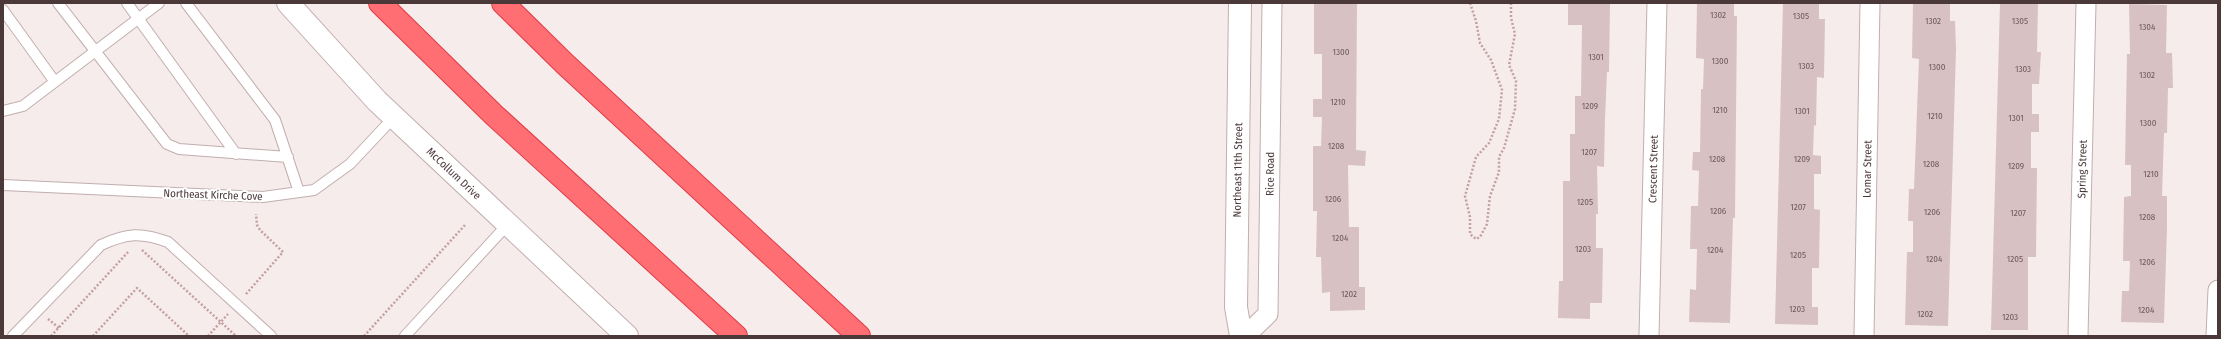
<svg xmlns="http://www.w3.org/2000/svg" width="2221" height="339" viewBox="0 0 2221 339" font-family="'Fira Sans Condensed',sans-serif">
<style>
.building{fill:#d8c1c3}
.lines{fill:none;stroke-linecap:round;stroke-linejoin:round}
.service-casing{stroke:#c2aeae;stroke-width:12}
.minor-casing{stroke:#c2aeae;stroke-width:21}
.tertiary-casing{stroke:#c2aeae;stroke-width:24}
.motorway-casing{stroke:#e13b46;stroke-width:24}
.path{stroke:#c49fa0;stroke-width:2.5;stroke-dasharray:2 2;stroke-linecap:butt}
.service{stroke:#fff;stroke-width:10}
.minor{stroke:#fff;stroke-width:19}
.tertiary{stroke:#fff;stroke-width:22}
.motorway{stroke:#ff6e72;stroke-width:22}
.labels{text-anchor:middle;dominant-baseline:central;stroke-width:4;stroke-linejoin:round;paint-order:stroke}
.number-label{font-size:9px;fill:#6e5b5c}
.street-label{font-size:11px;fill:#4b393a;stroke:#fff}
</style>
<rect width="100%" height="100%" fill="#f6ecec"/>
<path class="building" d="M1314 3H1357L1356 150 1366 151 1365 166 1348 165 1349 227H1359V287H1365V310L1330 311V292L1322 293 1321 257H1316L1317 211H1313V146H1321L1322 117H1313V99H1322V54H1314Z
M1568 3H1610L1609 72H1607L1605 119 1604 167 1597 166 1598 214H1596V248H1603L1602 303H1590V319L1558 318 1559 281H1563V181H1570V134H1575V96H1581L1582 25H1568Z
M1697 3H1734V16H1737L1735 218H1733L1730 323 1689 322 1690 289 1696 290 1697 249H1690L1691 206H1698L1699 171 1692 170 1693 152H1700L1701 89H1703L1704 59 1696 58Z
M1783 3H1819V19H1825L1824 78 1817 77 1816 126 1814 125 1813 155 1821 156V174H1814V209L1820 210 1819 268H1812V307H1818V325L1775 324Z
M1913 3H1950V21H1955L1956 48 1948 326 1905 325 1907 252H1913V221H1908L1909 189H1914L1919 59 1912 58Z
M2000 3H2038L2037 52H2041L2039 84H2032V114H2039V132H2031V168H2037L2036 257H2028V330H1991Z
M2129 4 2167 5 2166 53H2172L2173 88H2168L2167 133H2164L2162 196H2167V227L2164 323 2121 322 2122 291H2129L2130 261H2123L2124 197 2131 196V165H2125L2127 54H2130Z"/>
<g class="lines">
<defs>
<path id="service" d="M58 3 167 144 179 149 288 157
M127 3 236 154
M186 3 275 120 299 192
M3 10 55 82
M3 111 23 106 159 3
M3 185 263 197 314 190 350 164 394 117
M13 336 101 245C127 233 141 232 168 242L271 336
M405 336 508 224"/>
<g id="minor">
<path id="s1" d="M1245 336 1268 314 1272 3"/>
<path id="s2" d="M1649 336 1657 3"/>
<path id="s3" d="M1864 336 1870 3"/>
<path id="s4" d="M2078 336 2086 3"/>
<path d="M2216 336 2218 290"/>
</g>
<g id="tertiary">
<path id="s5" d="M288 3 377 101 627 336"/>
<path d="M1240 3 1236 307 1241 336"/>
</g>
<path id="motorway" d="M380 3 494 115 736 336
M503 3 565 64 859 336"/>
</defs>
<use href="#service" class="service-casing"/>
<use href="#minor" class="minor-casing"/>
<use href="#tertiary" class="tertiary-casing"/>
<use href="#motorway" class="motorway-casing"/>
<path class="path" d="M1470 3 1476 21 1480 43 1491 60 1502 90 1499 119 1489 143 1476 157 1465 196 1470 217V234L1476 239 1480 237 1487 224 1490 196 1499 172V157L1504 148 1515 109 1516 81 1509 65 1515 34 1511 18V3
M142 250 236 336
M246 294 283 252 260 230 257 225 256 214
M48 319 59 328
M51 336 129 251
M93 336 137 288 189 336
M208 336 228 314
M364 336 465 225"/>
<use href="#service" class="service"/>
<use href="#minor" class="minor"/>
<use href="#tertiary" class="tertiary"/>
<use href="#motorway" class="motorway"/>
</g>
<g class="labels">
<g class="number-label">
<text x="1718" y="15">1302</text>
<text x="1801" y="16">1305</text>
<text x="1933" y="21">1302</text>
<text x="2020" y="21">1305</text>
<text x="2147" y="27">1304</text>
<text x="1341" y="52">1300</text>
<text x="1596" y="57">1301</text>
<text x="1720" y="61">1300</text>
<text x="1806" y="66">1303</text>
<text x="1937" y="67">1300</text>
<text x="2023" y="69">1303</text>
<text x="2147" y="75">1302</text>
<text x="1338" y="102">1210</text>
<text x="1590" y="106">1209</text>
<text x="1720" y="110">1210</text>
<text x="1802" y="111">1301</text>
<text x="1935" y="116">1210</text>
<text x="2016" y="118">1301</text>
<text x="2148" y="123">1300</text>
<text x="1336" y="146">1208</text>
<text x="1589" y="152">1207</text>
<text x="1717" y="159">1208</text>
<text x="1802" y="159">1209</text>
<text x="1931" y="164">1208</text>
<text x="2016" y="166">1209</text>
<text x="2151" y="174">1210</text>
<text x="1333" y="199">1206</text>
<text x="1585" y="202">1205</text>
<text x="1798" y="207">1207</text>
<text x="1718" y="211">1206</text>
<text x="1932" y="212">1206</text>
<text x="2018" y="213">1207</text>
<text x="2147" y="217">1208</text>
<text x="1340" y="238">1204</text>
<text x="1583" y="249">1203</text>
<text x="1715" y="250">1204</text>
<text x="1798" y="255">1205</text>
<text x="1934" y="259">1204</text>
<text x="2015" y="259">1205</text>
<text x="2147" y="262">1206</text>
<text x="1349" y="294">1202</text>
<text x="1797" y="309">1203</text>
<text x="2146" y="310">1204</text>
<text x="1925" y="314">1202</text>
<text x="2010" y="317">1203</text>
</g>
<g class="street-label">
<text stroke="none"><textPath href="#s3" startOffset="167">Lomar Street</textPath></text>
<text stroke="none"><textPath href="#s4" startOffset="167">Spring Street</textPath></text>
<text transform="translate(1238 170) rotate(-89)">Northeast 11th Street</text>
<text stroke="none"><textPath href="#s2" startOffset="167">Crescent Street</textPath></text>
<text stroke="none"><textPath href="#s5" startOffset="238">McCollum Drive</textPath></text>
<text stroke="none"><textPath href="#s1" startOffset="172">Rice Road</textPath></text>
<text transform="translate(213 195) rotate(2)">Northeast Kirche Cove</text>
</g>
</g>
<rect width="2221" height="339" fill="none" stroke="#4b393a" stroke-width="8"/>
</svg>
